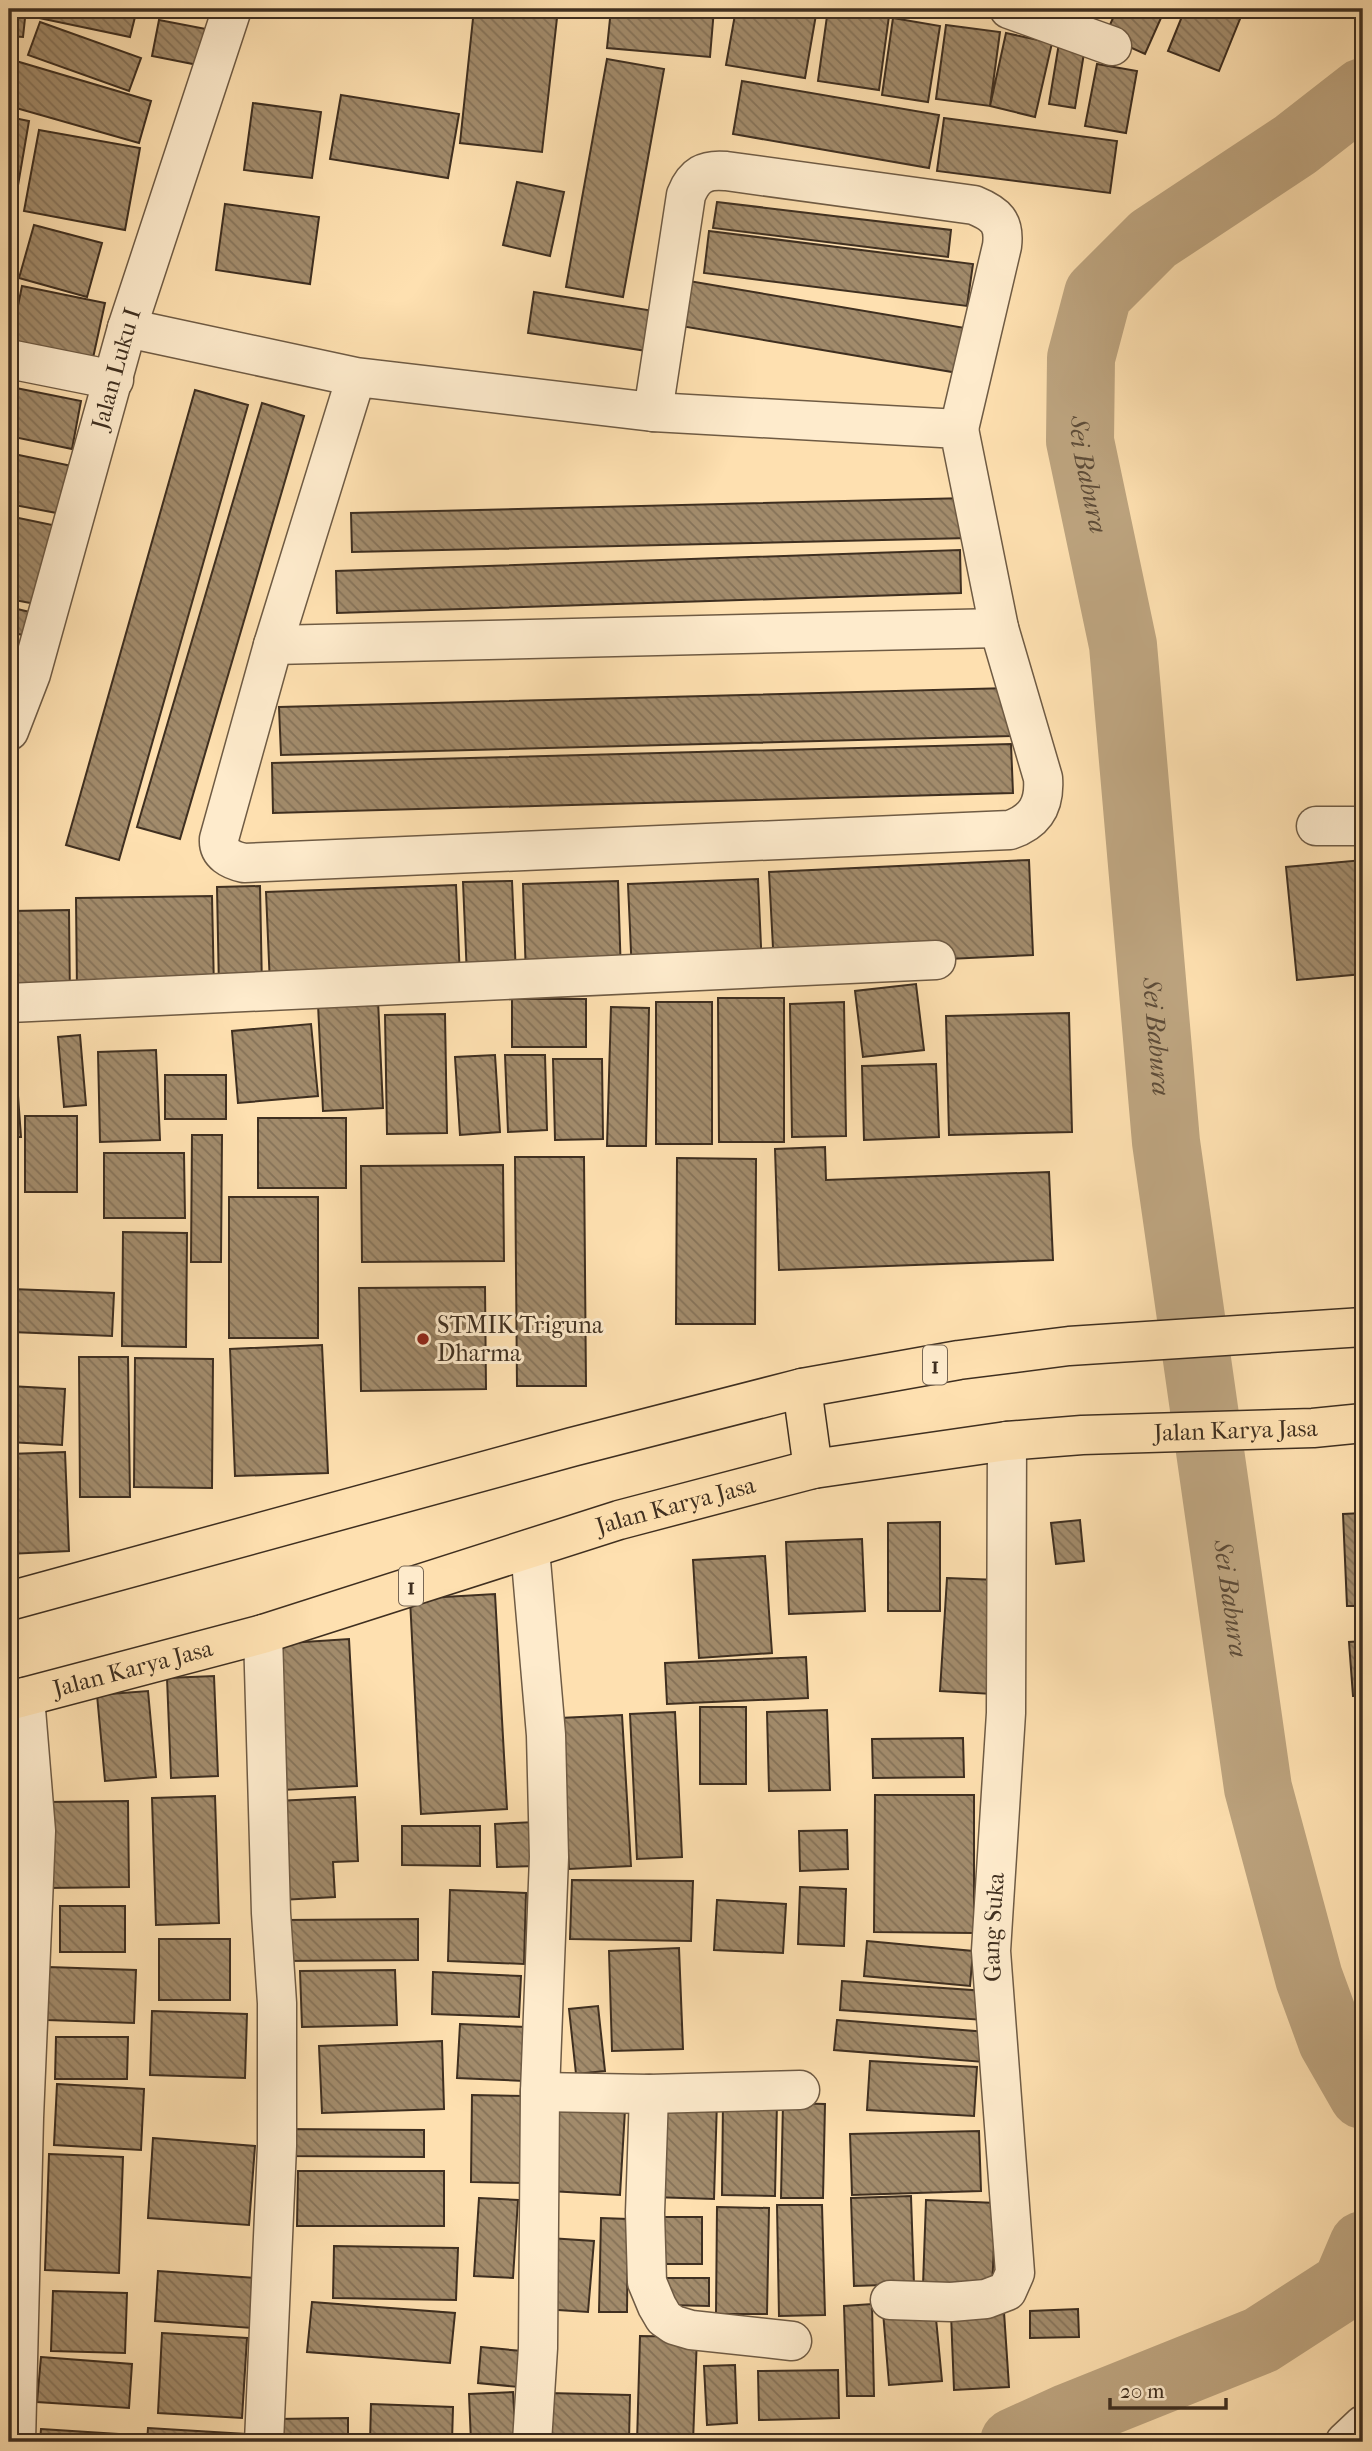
<svg xmlns="http://www.w3.org/2000/svg" width="1372" height="2451" viewBox="0 0 1372 2451" font-family="'IM FELL French Canon',serif">
<style>
.lines{fill:none;stroke-linecap:round;stroke-linejoin:round}
.river{stroke:#bda47f;stroke-width:68}
.building{fill:url(#building-back-hatch);stroke:#3f2f20;stroke-width:2}
.minor-casing{stroke:#6f5b44;stroke-width:41}
.highway-casing{stroke:#3f2f20;stroke-width:41}
.minor{stroke:#feebcc;stroke-width:38}
.highway{stroke:#fee0b0;stroke-width:38}
.poi-dot{fill:#8f2418;stroke:#feebcc;stroke-width:2.5}
.labels{text-anchor:middle;dominant-baseline:central;stroke-width:6;stroke-linejoin:round;paint-order:stroke}
.shield{fill:#feebcc;stroke:#786754;stroke-width:2}
.shield-label{font-size:23px;font-weight:bold;fill:#3f2f20}
.street-label{font-size:24px;fill:#3f2f20;stroke:#feebcc}
.poi-label{font-size:24px;fill:#3f2f20;stroke:#feebcc;text-anchor:start}
.water-label{font-size:26px;font-style:italic;fill:#5e4c38;stroke:#feebcc}
</style>
<defs>
<pattern id="building-back-hatch" width="6" height="6" patternUnits="userSpaceOnUse" patternTransform="scale(1.75)"><rect width="6" height="6" fill="#a28b6b"/><path d="M-1 5l2 2M0 0l6 6M5-1l2 2" fill="none" stroke="#857258"/></pattern>
</defs>
<rect width="100%" height="100%" fill="#fee0b0"/>
<filter id="stains"><feTurbulence type="fractalNoise" baseFrequency=".00286" numOctaves="4"/><feColorMatrix values="0 0 0 0 .2 0 0 0 0 .09 0 0 0 0 .02 0 0 0 .5 -.17"/></filter>
<radialGradient id="worn" r=".72"><stop offset=".6" stop-color="#630" stop-opacity="0"/><stop offset="1" stop-color="#630" stop-opacity=".3"/></radialGradient>
<g class="lines">
<g class="river">
<path id="s1" d="M1363 92 1295 145 1153 239 1098 294 1081 358 1080 441 1123 645 1166 1142 1258 1788 1309 1978 1332 2041 1363 2095"/>
<path d="M1014 2442 1069 2417 1261 2340 1346 2285 1363 2245"/>
</g>
</g>
<path class="building" d="M9 9H26L23 37 9 36Z
M41 9H137L130 37 39 18Z
M406 9H450L449 15Z
M474 9H558L542 152 460 143Z
M611 9H714L710 57 607 48Z
M736 9H817L805 78 726 65Z
M828 9 889 16 879 90 818 81Z
M1117 9H1165L1145 54 1105 36Z
M1185 9H1244L1219 71 1168 51Z
M893 18 940 26 928 102 882 95Z
M159 20 206 29 198 65 152 56Z
M40 22 141 58 129 91 28 55Z
M946 25 1000 32 990 106 936 99Z
M1006 33 1052 43 1035 117 990 106Z
M1059 43 1085 47 1075 108 1049 104Z
M607 59 664 69 623 297 566 287Z
M16 61 151 101 139 143 9 106V84Z
M1097 64 1137 71 1126 133 1085 126Z
M742 81 939 115 929 168 733 134Z
M341 95 459 114 448 178 330 159Z
M253 103 321 112 312 178 244 170Z
M9 117 29 121 16 197 9 195Z
M944 118 1117 141 1110 193 937 171Z
M39 130 140 148 125 230 24 211Z
M517 182 564 192 550 256 503 245Z
M717 202 951 230 948 257 713 228Z
M225 204 319 217 310 284 216 270Z
M34 225 102 243 87 297 19 278Z
M709 231 973 264 967 306 704 273Z
M683 280 965 328 958 373 675 325Z
M22 286 105 303 93 358 11 340Z
M534 292 654 311 647 351 528 333Z
M11 387 81 401 72 449 9 436V400Z
M195 390 248 405 119 860 66 845Z
M262 403 304 416 180 839 137 827Z
M9 453 72 466 62 514 9 504Z
M967 498 969 538 352 552 351 513Z
M9 516 57 526 41 605 9 599Z
M960 550 961 593 337 613 336 571Z
M9 607 38 614 32 637 9 632Z
M9 643 16 645 9 670Z
M1009 688 1011 736 281 755 279 707Z
M1011 744 1013 793 273 813 272 763Z
M1029 860 1033 955 774 967 769 872Z
M1363 860V974L1297 980 1286 867Z
M758 879 762 969 632 974 628 884Z
M512 881 516 975 467 977 463 882Z
M618 881 621 975 526 978 523 884Z
M456 885 460 978 270 985 266 892Z
M260 886 262 988 219 989 217 887Z
M212 896 214 990 77 992 76 898Z
M69 910 70 1000 12 1001 11 911Z
M916 984 924 1050 863 1057 855 991Z
M718 998H784V1142H719Z
M512 999H586V1047H512Z
M378 1000 383 1108 323 1111 318 1004Z
M656 1002H712V1144H656Z
M844 1002 846 1136 792 1137 790 1004Z
M611 1007 649 1008 646 1146H607Z
M1069 1013 1072 1132 949 1135 946 1016Z
M445 1014 447 1133 387 1134 385 1015Z
M311 1024 318 1096 238 1103 232 1031Z
M80 1035 86 1105 64 1107 58 1037Z
M9 1041H14L21 1137H9Z
M156 1050 160 1140 100 1142 98 1052Z
M495 1055 500 1132 460 1135 455 1057Z
M505 1055H545L547 1130 508 1132Z
M553 1059H602L603 1139 555 1140Z
M936 1064 939 1137 864 1140 862 1066Z
M165 1075H226V1119H165Z
M25 1116H77V1192H25Z
M258 1118H346V1188H258Z
M192 1135H222L221 1262H191Z
M825 1147 826 1180 1049 1172 1053 1260 779 1270 775 1149Z
M104 1153H184L185 1218H104Z
M515 1157H584L586 1386H517Z
M677 1158 756 1159 755 1324H676Z
M503 1165 504 1261 362 1262 361 1166Z
M229 1197H318V1338H229Z
M123 1232 187 1233 186 1347 122 1346Z
M485 1287 486 1389 361 1391 359 1288Z
M12 1289 114 1293 112 1336 11 1332Z
M322 1345 328 1473 235 1476 230 1349Z
M79 1357H128L130 1497H80Z
M135 1358 213 1359 212 1488 134 1487Z
M9 1386 65 1389 62 1445 9 1442Z
M65 1452 69 1551 9 1554V1454Z
M1363 1513V1606H1347L1343 1514Z
M1080 1520 1084 1561 1056 1564 1051 1523Z
M940 1522V1611H888V1523Z
M862 1539 865 1611 789 1614 786 1542Z
M765 1556 772 1653 699 1658 693 1560Z
M947 1578 998 1580 993 1694 940 1691Z
M495 1594 507 1809 421 1814 410 1599Z
M349 1639 357 1786 282 1790 274 1644Z
M1363 1641V1696H1353L1349 1642Z
M806 1657 808 1698 667 1704 665 1663Z
M214 1676 218 1776 171 1778 167 1678Z
M148 1691 156 1777 105 1781 97 1695Z
M700 1707H746V1784H700Z
M827 1710 830 1790 769 1791 767 1712Z
M675 1712 682 1857 637 1859 630 1714Z
M622 1715 631 1866 569 1869 560 1718Z
M963 1738 964 1777 873 1778 872 1739Z
M875 1795H974V1933L874 1932Z
M215 1796 219 1923 156 1925 152 1798Z
M355 1797 358 1861 333 1862 335 1897 281 1900 277 1801Z
M128 1801 129 1887 48 1888 46 1802Z
M536 1822 537 1866 497 1867 495 1824Z
M402 1826H480V1866L402 1865Z
M847 1830 848 1869 800 1871 799 1831Z
M572 1880 693 1881 691 1941 570 1939Z
M800 1887 846 1889 844 1946 798 1944Z
M450 1890 526 1893 524 1964 448 1961Z
M717 1900 786 1904 783 1953 714 1950Z
M60 1906H125V1952H60Z
M418 1919V1960L283 1961V1920Z
M159 1939H230V2000H159Z
M867 1941 973 1951 970 1986 864 1976Z
M679 1948 683 2049 612 2051 609 1951Z
M48 1967 136 1970 134 2023 47 2020Z
M395 1970 397 2025 302 2027 300 1971Z
M433 1972 521 1976 519 2017 432 2014Z
M842 1981 986 1991 984 2020 840 2010Z
M598 2006 605 2071 576 2074 569 2009Z
M152 2011 247 2014 245 2078 150 2075Z
M837 2020 987 2032 984 2062 834 2050Z
M460 2024 526 2027 524 2081 457 2078Z
M56 2037H128L127 2079H55Z
M442 2041 444 2109 322 2113 319 2046Z
M870 2061 977 2067 974 2116 867 2110Z
M57 2084 144 2089 141 2150 54 2145Z
M472 2095 528 2096V2183L471 2182Z
M655 2099 717 2101 714 2199 652 2197Z
M723 2101 777 2102 775 2196 722 2195Z
M783 2103 825 2104 823 2198H781Z
M555 2106 625 2110 620 2195 550 2191Z
M283 2129 424 2130V2157L282 2156Z
M979 2131 981 2191 852 2195 850 2134Z
M153 2138 255 2146 249 2225 148 2218Z
M49 2154 123 2157 119 2273 45 2270Z
M298 2171H444V2226H297Z
M911 2196 914 2284 854 2286 851 2198Z
M479 2198 518 2200 513 2278 474 2276Z
M926 2200 996 2203 992 2288 923 2285Z
M777 2205H822L825 2315 779 2316Z
M717 2207 769 2208 767 2314H716Z
M655 2217H702V2264H655Z
M601 2218 628 2219 627 2312H599Z
M549 2238 594 2241 588 2312 543 2309Z
M334 2246 458 2248 456 2300 333 2298Z
M158 2271 256 2278 252 2328 155 2321Z
M667 2278H709V2306L667 2305Z
M53 2291 127 2293 125 2353 51 2351Z
M312 2302 455 2313 450 2363 307 2352Z
M872 2304 874 2396H847L844 2306Z
M935 2308 942 2381 889 2385 883 2312Z
M1078 2309 1079 2337 1030 2338V2311Z
M1004 2312 1009 2387 954 2390 951 2314Z
M162 2333 247 2338 242 2418 158 2413Z
M640 2336 697 2337 693 2442H637Z
M481 2347 522 2351 519 2387 478 2383Z
M41 2357 132 2364 129 2408 37 2402Z
M735 2365 737 2423 707 2425 704 2366Z
M838 2370 839 2418 759 2420 758 2371Z
M513 2392 516 2442H471L469 2394Z
M548 2393 630 2395 629 2441 547 2439Z
M371 2404 453 2407 452 2442H370Z
M348 2418V2442H274V2419Z
M148 2428 246 2434 245 2442H147Z
M41 2429 118 2434V2442H40Z"/>
<g class="lines">
<defs>
<g id="minor">
<path d="M1009 9 1112 46"/>
<path d="M127 328 356 377 653 412 959 429 999 628 1043 778C1045 804 1036 821 1010 830L244 863C231 860 218 854 219 839L273 645 356 377"/>
<path d="M9 359 114 380"/>
<path d="M653 412 686 195C694 175 705 169 726 171L974 205C996 214 1005 222 1002 246L959 429"/>
<path d="M273 645 999 628"/>
<path id="s2" d="M9 731 31 674 127 328 232 9"/>
<path d="M1316 826H1363"/>
<path d="M9 1003 936 960"/>
<path d="M530 1549 546 1735 549 1857 540 2092 538 2348 532 2442"/>
<path d="M263 1634 271 1913 277 2003V2146L264 2442"/>
<path d="M540 2092 649 2094 800 2090"/>
<path d="M649 2094 645 2213 647 2282 657 2306 664 2318 674 2325 691 2330 792 2341"/>
<path id="s3" d="M890 2300 951 2302 986 2299 1007 2291 1015 2273 991 1951 1006 1713 1007 1441"/>
<path d="M16 2442 24 2118 36 1831 25 1697"/>
<path d="M1345 2442 1363 2425"/>
</g>
<g id="highway">
<path d="M802 1388 813 1469"/>
<path d="M9 1601 572 1447 802 1388 959 1360 1069 1346 1363 1327"/>
<path id="s4" d="M9 1701 263 1634 619 1520 813 1469 1007 1441 1082 1435 1313 1428 1363 1423"/>
</g>
</defs>
<use href="#minor" class="minor-casing"/>
<use href="#highway" class="highway-casing"/>
<use href="#minor" class="minor"/>
<use href="#highway" class="highway"/>
</g>
<circle class="poi-dot" cx="423" cy="1339" r="7"/>
<g class="labels">
<g class="shield">
<rect x="923" y="1345.5" width="24" height="39" rx="5"/>
<rect x="399" y="1566.5" width="24" height="39" rx="5"/>
</g>
<g class="shield-label">
<text x="935" y="1365">1</text>
<text x="411" y="1586">1</text>
</g>
<g class="street-label">
<text stroke="none"><textPath href="#s2" startOffset="378">Jalan Luku I</textPath></text>
<text stroke="none"><textPath href="#s4" startOffset="1262">Jalan Karya Jasa</textPath></text>
<text stroke="none"><textPath href="#s4" startOffset="695">Jalan Karya Jasa</textPath></text>
<text stroke="none"><textPath href="#s4" startOffset="128">Jalan Karya Jasa</textPath></text>
<text stroke="none"><textPath href="#s3" startOffset="485">Gang Suka</textPath></text>
</g>
<g class="poi-label">
<text x="437" y="1325">STMIK Triguna<tspan x="437" dy="28">Dharma</tspan></text>
</g>
<g class="water-label">
<text stroke="none"><textPath href="#s1" startOffset="518">Sei Babura</textPath></text>
<text stroke="none"><textPath href="#s1" startOffset="1085">Sei Babura</textPath></text>
<text stroke="none"><textPath href="#s1" startOffset="1652">Sei Babura</textPath></text>
</g>
</g>
<rect width="1372" height="2451" fill="none" stroke="#fee0b0" stroke-width="35"/>
<rect x="10" y="10" width="1351" height="2430" fill="none" stroke="#3f2f20" stroke-width="3.5"/>
<rect x="18" y="18" width="1337" height="2416" fill="none" stroke="#3f2f20" stroke-width="2"/>
<path d="M1110 2398v10h116v-10" fill="none" stroke="#3f2f20" stroke-width="3.5"/>
<text x="1120" y="2398" font-size="21" fill="#3f2f20" stroke="#feebcc" stroke-width="5" paint-order="stroke">20 m</text>
<rect width="100%" height="100%" filter="url(#stains)"/>
<rect width="100%" height="100%" fill="url(#worn)"/>
</svg>
